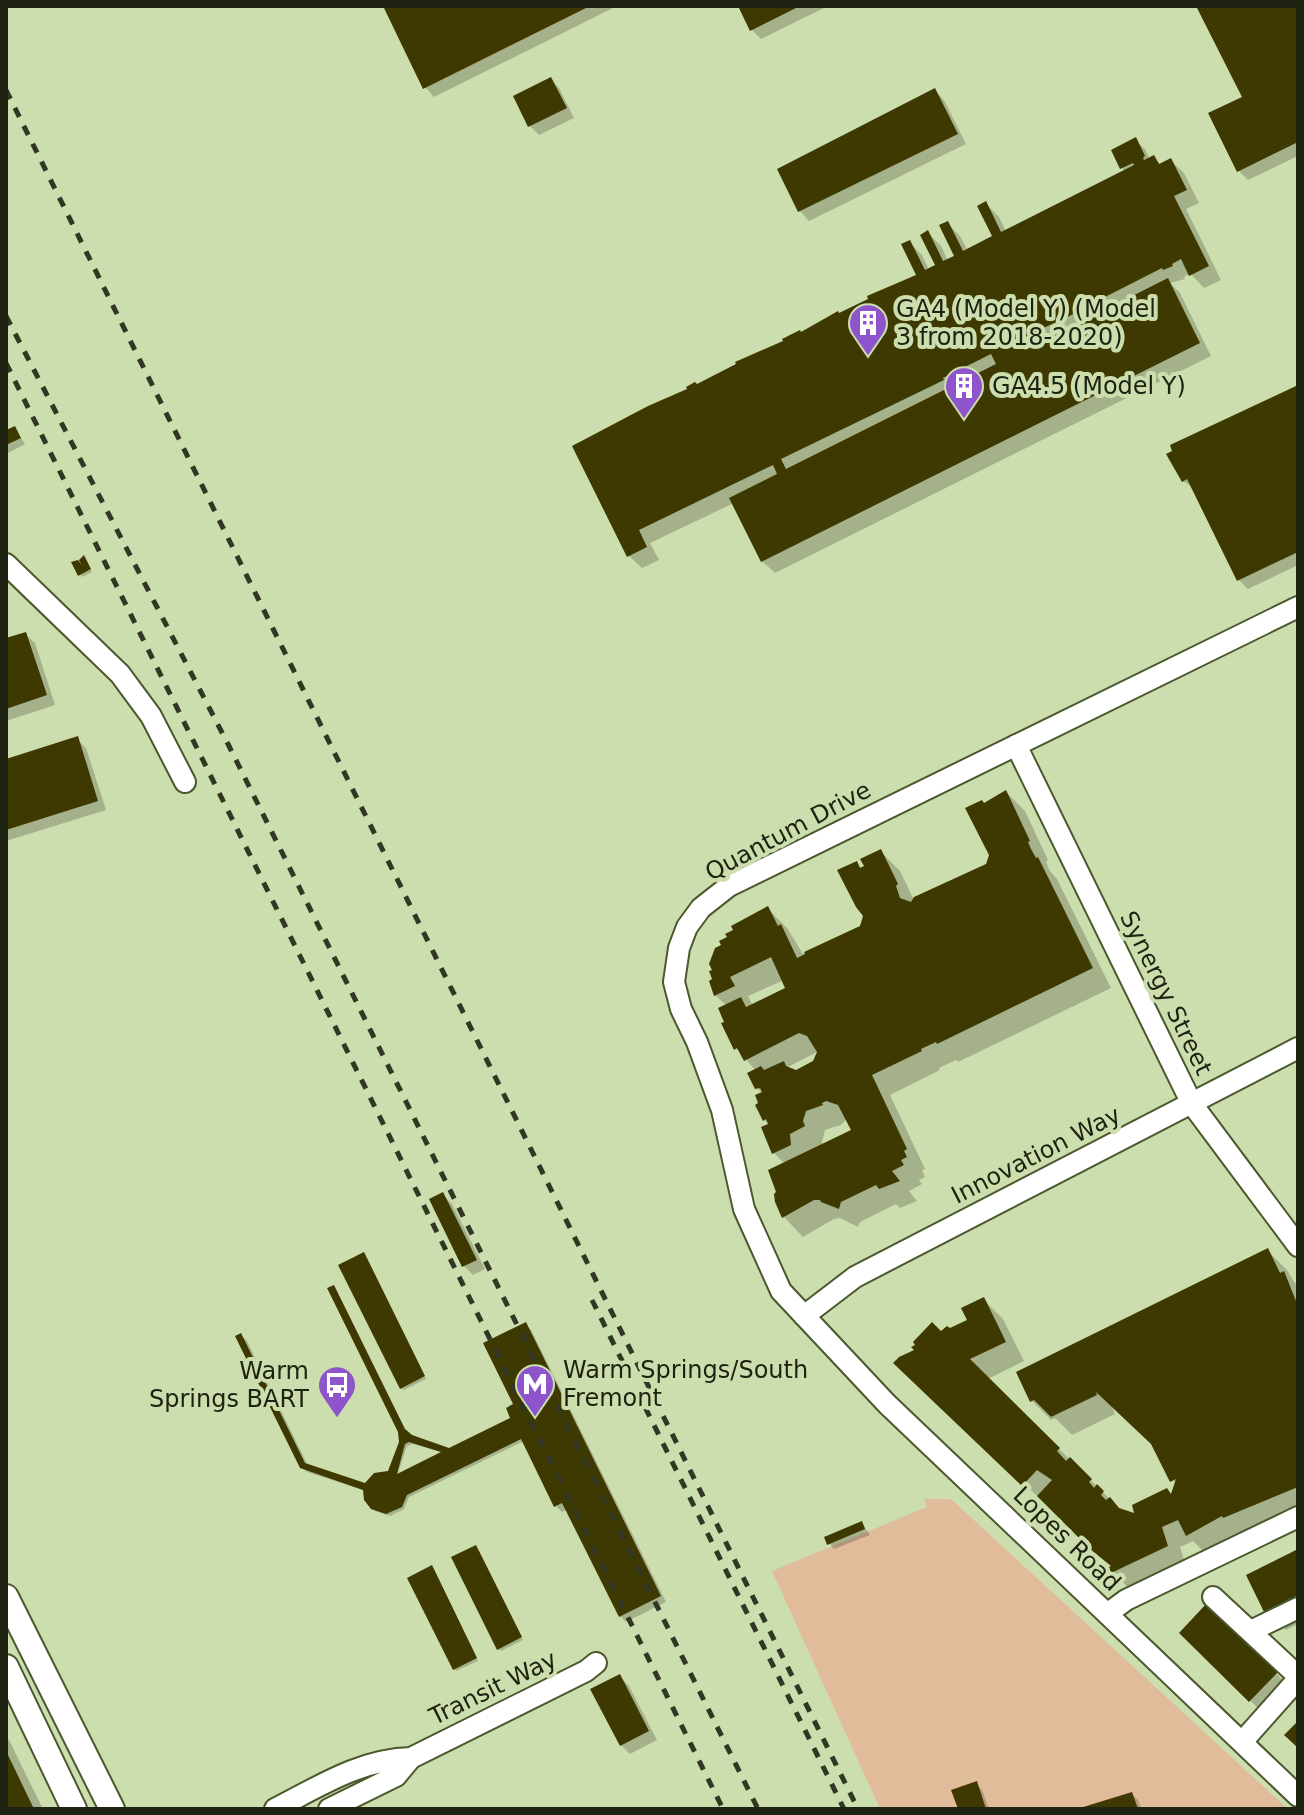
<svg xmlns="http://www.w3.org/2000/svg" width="1304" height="1815" viewBox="0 0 1304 1815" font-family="'DejaVu Sans',sans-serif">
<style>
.grass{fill:#e1bc9b}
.shadow{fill:#0003;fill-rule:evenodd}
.building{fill:#3e3900;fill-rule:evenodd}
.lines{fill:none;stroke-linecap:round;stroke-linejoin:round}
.minor-casing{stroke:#4b582e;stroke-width:24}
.major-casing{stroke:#4b582e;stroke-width:28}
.minor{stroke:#fff;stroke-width:20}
.major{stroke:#fff;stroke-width:24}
.rail{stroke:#313723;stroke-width:5;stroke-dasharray:10 10;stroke-linecap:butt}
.labels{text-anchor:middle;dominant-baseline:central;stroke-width:8;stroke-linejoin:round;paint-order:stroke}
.poi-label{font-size:24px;fill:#1d2211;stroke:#cddeae;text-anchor:start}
.street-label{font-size:24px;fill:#1d2211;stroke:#cddeae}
</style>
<rect width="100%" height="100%" fill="#cddeae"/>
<path class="grass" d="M924 1499H951L1288 1809H880L772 1571 927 1507Z"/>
<path class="shadow" d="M385 6H617L434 97 425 87Z
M740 6H828L761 39 752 30Z
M1198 6H1298V156L1248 180 1239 171 1244 98Z
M550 79 559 88 574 118 539 135 530 126Z
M935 91 944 100 966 144 809 221 800 211 780 170Z
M1135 140 1145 149 1150 160 1154 158 1161 165 1171 161 1184 173 1199 203 1186 209 1221 280 1204 288 1190 273 1184 277 1185 279 1170 283 1180 293 1211 356 775 573 762 561 734 503 650 543 659 560 642 568 629 556 575 447 919 276 909 242 922 255 929 270 938 266 928 233 941 246 948 261 956 256 947 223 960 236 968 251 995 237 986 204 999 217 1006 232 1126 172 1122 168Z
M1298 387V565L1248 589 1239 580 1195 489 1183 481Z
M14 428 25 444 6 454V432Z
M84 558 92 572 82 577 74 563Z
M25 634 35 643 55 705 6 721V640Z
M77 739 86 748 106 810 6 841V761Z
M1006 792 1025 811 1048 860 1046 862 1050 871 1057 879 1111 988 958 1062 956 1060 939 1068 940 1070 890 1095 925 1169 922 1170 925 1177 919 1180 922 1184 909 1191 917 1201 900 1208 896 1204 860 1222 858 1227 840 1218 834 1219 803 1237 784 1217 777 1202 785 1164 774 1153 770 1125 764 1120 761 1104 763 1094 757 1088 756 1071 736 1048 727 1006 715 995 768 909 787 928 803 954 862 928 866 915 856 863 862 869 880 851 900 871 914 900 988 866 991 855 985 805ZM784 980 788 989 753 1006 748 996ZM819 1051 815 1063 796 1072 786 1068ZM847 1119 853 1131 823 1146 822 1142 825 1130 841 1125Z
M443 1195 452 1204 485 1269 473 1275 464 1266Z
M1268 1251 1287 1270 1298 1288V1515L1207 1555 1193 1541 1180 1547 1186 1566 1132 1592 1113 1572 1111 1568 1113 1567 915 1382 941 1333 970 1321 983 1299 1003 1319 1024 1361 988 1379 1121 1510 1137 1516 1172 1496 1176 1485 1154 1445 1111 1405 1115 1414 1072 1435 1055 1418 1051 1420 1032 1401Z
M366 1257 426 1379 404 1390 401 1388Z
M525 1325 531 1330 666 1602 626 1622 620 1616 566 1510 562 1512 556 1506 524 1441 409 1497 404 1509 390 1516 375 1511 366 1491 307 1472 302 1467 241 1335 247 1341 308 1466 366 1485 390 1473 407 1433 449 1451 510 1420 516 1405ZM413 1444 444 1453 397 1476 407 1446Z
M862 1523 870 1535 834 1549 829 1543Z
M478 1549 523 1640 501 1651 498 1648Z
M1298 1551V1624L1286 1630 1266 1611Z
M434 1570 478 1661 456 1671 454 1669Z
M1208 1606 1296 1693 1270 1720 1181 1632Z
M620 1677 629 1686 657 1740 630 1754 621 1745Z
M6 1737 9 1740 43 1809H6Z
M976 1784 982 1790 989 1809H960Z
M1132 1794 1138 1800 1141 1809H1086Z"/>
<path class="building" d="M383 6H590L423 89Z
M738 6H800L750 31Z
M1196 6H1298V142L1237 172 1208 113 1242 97Z
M551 77 567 108 528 127 513 96Z
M935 88 958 134 798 212 777 169Z
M1136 137 1145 156 1143 158 1144 160 1154 155 1159 164 1171 158 1187 190 1174 196 1209 266 1189 276 1181 259 1172 264 1173 266 1163 270 1162 268 1103 298 1104 300 1037 331 1032 336 1020 340 1025 350 1168 278 1200 343 761 562 729 498 777 474 773 465 639 530 647 547 627 557 572 446 648 406 687 389 686 387 695 382 697 384 736 364 735 362 783 341 782 339 800 330 801 332 838 311 839 313 868 299 867 296 916 275 901 244 910 240 925 270 935 265 920 235 928 230 943 261 954 256 939 225 948 221 963 251 992 236 977 206 986 201 1001 232 1134 165 1133 163 1120 169 1111 150ZM991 354 996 364 786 469 781 459 944 380 943 378Z
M1298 385V552L1237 581 1187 479 1182 482 1166 454 1172 451 1170 445Z
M15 426 21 438 6 445V430Z
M84 555 91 569 78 576 71 562 78 560 82 566 79 560Z
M26 632 47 695 6 709V638Z
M78 736 98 801 6 830V759Z
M1006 790 1030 841 1028 842 1031 849 1036 858 1038 857 1093 968 937 1044 936 1042 921 1049 922 1051 872 1075 907 1149 904 1151 907 1157 901 1160 904 1165 892 1171 900 1181 879 1189 876 1185 841 1202 839 1209 821 1202 820 1200H814L782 1218 775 1202 774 1194 776 1192 768 1170 851 1130 838 1105 826 1101 822 1103 823 1105 806 1111 803 1121 805 1126 790 1134 791 1145 772 1154 761 1127 768 1124 766 1119 763 1121 755 1105 758 1103 755 1095 762 1092 760 1088 755 1089 747 1073 761 1066 764 1070 784 1061 786 1066 796 1070 813 1061 817 1052 807 1036 799 1033 744 1061 737 1048 734 1050 721 1023 724 1022 718 1008 741 997 746 1007 785 988 771 957 730 977 735 986 714 996 709 981 712 979 709 971 712 970 709 964 715 948 721 945 719 941 727 937 725 934 733 930 731 926 768 906 778 926 781 924 797 958 805 954 804 952 860 926 863 916 856 907 837 870 857 861 860 868 864 866 860 859 881 849 898 884 896 886 900 898 911 902 914 897 986 864 989 855 965 808 982 800 984 803Z
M443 1192 477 1260 462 1267 429 1199Z
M1268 1248 1280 1273 1284 1271 1298 1306V1487L1223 1518 1222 1516 1186 1536 1178 1520 1162 1527 1168 1546 1111 1573 1109 1567 1111 1566 1090 1549 1037 1496 1052 1480 1037 1470 1022 1486 893 1363 899 1357 914 1350 911 1347 915 1345 913 1342 932 1322 941 1331 947 1326 950 1328 967 1320 961 1308 984 1297 1006 1342 970 1359 1060 1448 1057 1451 1066 1461 1070 1457 1092 1479 1089 1482 1094 1488 1097 1484 1104 1491 1101 1495 1106 1500 1110 1497 1119 1508 1134 1513 1132 1505 1167 1488 1171 1494 1176 1479 1170 1482 1151 1444 1096 1392 1097 1395 1051 1417 1034 1400 1030 1402 1016 1372Z
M364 1252 425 1376 400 1389 338 1265Z
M334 1285 405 1429 412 1435 449 1448 510 1418 506 1408 513 1404 483 1343 526 1322 661 1596 619 1617 562 1503 554 1507 521 1439 407 1495 402 1507 386 1514 371 1509 364 1500 363 1490 300 1468 235 1336 241 1333 305 1463 365 1483 374 1473 388 1471 399 1442 398 1432 327 1288ZM409 1442 441 1452 397 1474 405 1444Z
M862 1521 865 1529 827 1545 824 1537Z
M476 1545 522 1637 497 1650 451 1557Z
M1298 1549V1595L1264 1612 1246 1575Z
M432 1565 477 1658 453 1670 407 1578Z
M1207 1603 1278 1672 1249 1702 1179 1633Z
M620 1674 649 1731 620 1746 590 1689Z
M1298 1721V1748L1284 1735Z
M6 1751 34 1809H6Z
M977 1781 986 1809H958L951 1790Z
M1132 1792 1138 1809H1080V1808Z"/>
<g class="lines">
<defs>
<path id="minor" d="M6 564 120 674 151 716 185 782
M1298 607 729 886 701 908 687 927 679 948 674 982 681 1009 697 1042 722 1110 744 1209 781 1291 887 1404 1298 1796
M1016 745 1192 1104 1298 1246
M804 1316 855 1277 1298 1048
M1213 1597 1298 1676
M1107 1614 1126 1600 1298 1517
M1251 1631 1298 1608
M1242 1742 1298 1679
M275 1809C318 1787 361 1759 411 1758
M329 1809 396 1776 411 1758 586 1671 596 1663"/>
<path id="major" d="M6 1597 112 1809
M6 1667 74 1809"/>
</defs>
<use href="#minor" class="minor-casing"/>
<use href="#major" class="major-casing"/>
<use href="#minor" class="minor"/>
<use href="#major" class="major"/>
<path class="rail" d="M6 90 858 1809
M6 316 229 746 758 1809
M6 363 723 1809
M592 1300 844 1809"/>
</g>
<defs>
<symbol id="building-pin" viewBox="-11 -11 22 30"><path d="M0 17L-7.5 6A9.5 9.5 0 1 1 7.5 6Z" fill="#8e54cc" stroke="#cddeae"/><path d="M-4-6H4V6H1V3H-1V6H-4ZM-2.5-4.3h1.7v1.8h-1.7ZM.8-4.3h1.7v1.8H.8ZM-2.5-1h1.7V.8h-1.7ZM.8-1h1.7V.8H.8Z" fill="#fff"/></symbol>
<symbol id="metro-pin" viewBox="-11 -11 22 30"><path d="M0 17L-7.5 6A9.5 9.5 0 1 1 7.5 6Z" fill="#8e54cc" stroke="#cddeae"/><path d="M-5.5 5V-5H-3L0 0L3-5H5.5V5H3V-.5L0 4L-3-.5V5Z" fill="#fff"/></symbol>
<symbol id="bus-pin" viewBox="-11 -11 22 30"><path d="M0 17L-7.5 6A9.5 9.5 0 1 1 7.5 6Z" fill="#8e54cc" stroke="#cddeae"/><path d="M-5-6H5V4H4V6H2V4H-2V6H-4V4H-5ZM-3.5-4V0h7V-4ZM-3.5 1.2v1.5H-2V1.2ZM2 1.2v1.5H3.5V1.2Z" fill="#fff"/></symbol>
</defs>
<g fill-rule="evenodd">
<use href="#building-pin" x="846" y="301" width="44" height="60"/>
<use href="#building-pin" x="942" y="364" width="44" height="60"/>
<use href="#metro-pin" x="513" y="1362" width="44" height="60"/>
<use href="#bus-pin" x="315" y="1363" width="44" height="60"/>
</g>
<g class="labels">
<g class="poi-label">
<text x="896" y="309">GA4 (Model Y) (Model<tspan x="896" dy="28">3 from 2018-2020)</tspan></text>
<text x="992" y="386">GA4.5 (Model Y)</text>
<text x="563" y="1370">Warm Springs/South<tspan x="563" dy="28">Fremont</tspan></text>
<text x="309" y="1371" text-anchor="end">Warm<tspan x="309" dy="28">Springs BART</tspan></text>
</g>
<g class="street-label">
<text transform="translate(788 831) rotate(-28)">Quantum Drive</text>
<text transform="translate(1166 993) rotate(64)">Synergy Street</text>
<text transform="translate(1036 1155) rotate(-27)">Innovation Way</text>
<text transform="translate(1067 1539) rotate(44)">Lopes Road</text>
<text transform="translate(493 1688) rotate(-26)">Transit Way</text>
</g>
</g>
<rect width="1304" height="1815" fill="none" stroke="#1d2211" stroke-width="16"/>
</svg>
